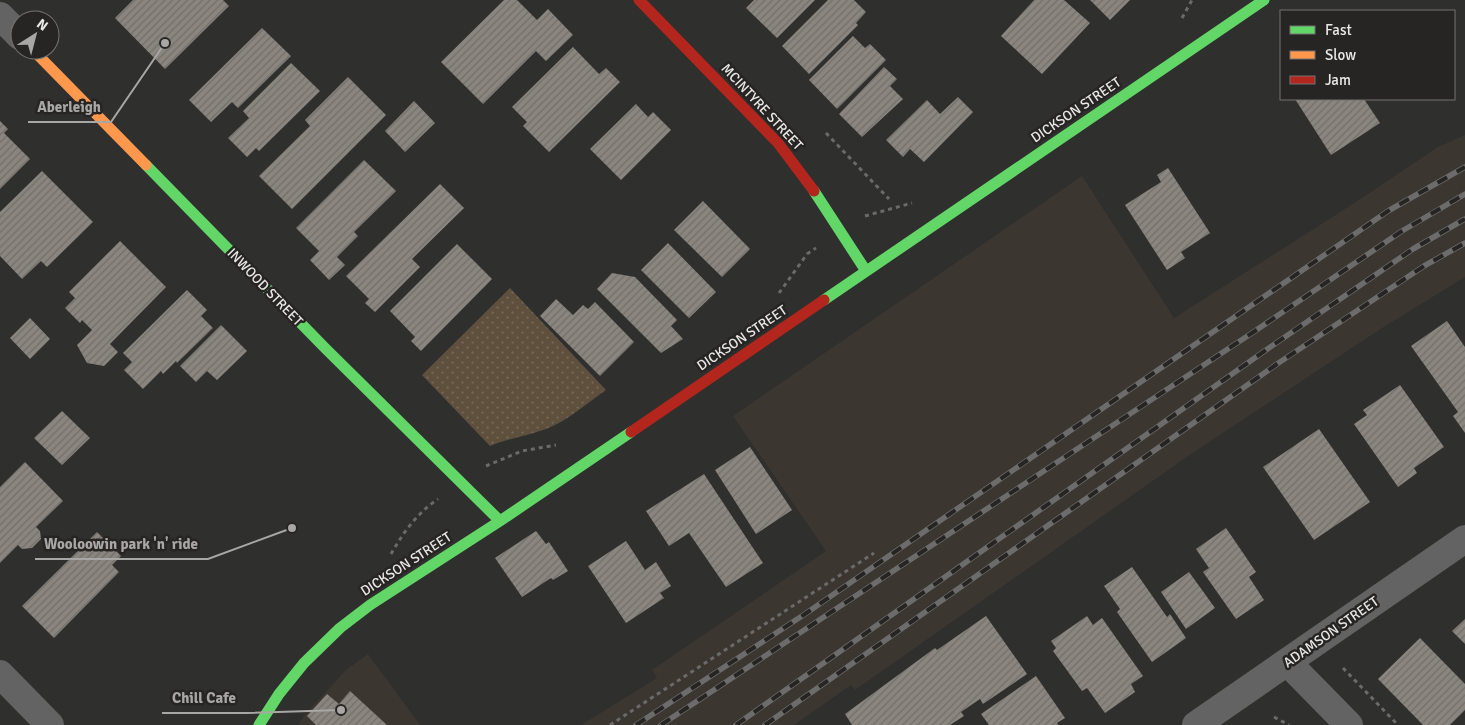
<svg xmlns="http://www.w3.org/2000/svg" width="1465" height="725" viewBox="0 0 1465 725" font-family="Signika,sans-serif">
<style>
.built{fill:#3c3631}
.green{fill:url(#green-dots)}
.building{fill:url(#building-hatch)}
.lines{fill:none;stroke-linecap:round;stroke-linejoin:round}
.path{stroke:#6a6a6a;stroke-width:3;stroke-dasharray:4 4;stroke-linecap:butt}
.street{stroke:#636363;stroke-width:28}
.fast{stroke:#63d668;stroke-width:11}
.slow{stroke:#ff974d;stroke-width:11}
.jam{stroke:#b3261e;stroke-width:11}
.rail-casing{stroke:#6c6c6c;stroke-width:5.5}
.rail{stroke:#272523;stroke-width:4;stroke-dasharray:11;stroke-linecap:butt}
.labels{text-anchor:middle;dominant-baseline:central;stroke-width:5;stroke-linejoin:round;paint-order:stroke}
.street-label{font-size:14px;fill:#e9e8e7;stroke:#272523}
.leader{fill:none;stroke:#a8a7a6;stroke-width:2}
.callout-dot{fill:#a8a7a6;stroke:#272523;stroke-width:2}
.callout-label{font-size:15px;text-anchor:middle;font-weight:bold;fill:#a8a7a6;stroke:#272523;stroke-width:5;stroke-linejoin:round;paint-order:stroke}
</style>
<defs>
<pattern id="green-dots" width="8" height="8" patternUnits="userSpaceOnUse" patternTransform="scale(1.25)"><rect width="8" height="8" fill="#5f503e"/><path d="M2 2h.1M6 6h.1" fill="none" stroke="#76695a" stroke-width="1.8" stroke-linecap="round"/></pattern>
<pattern id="building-hatch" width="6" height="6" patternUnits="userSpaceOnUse" patternTransform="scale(1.25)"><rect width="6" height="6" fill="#8a857e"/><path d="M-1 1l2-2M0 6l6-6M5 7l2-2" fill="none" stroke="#726f6a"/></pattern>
</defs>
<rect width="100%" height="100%" fill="#2f2f2e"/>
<path class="built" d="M1465 135V277L1379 330 1191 454 855 690 851 685 794 725H581L657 678 652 670 826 551 733 416 1082 176 1174 318 1356 202 1438 147Z
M368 654 420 725H299L303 717 346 670Z"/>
<path class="green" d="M510 288 606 390C590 401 574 415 557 424 536 435 511 437 490 446L422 375Z"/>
<path class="building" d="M133 0H223L229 6 165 69 115 18Z
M504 0H517L537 20 548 9 573 35 546 61 536 51 483 104 441 62Z
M754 0H815L777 38 746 8Z
M828 0H854L866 12 856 23 858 25 809 74 782 46Z
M1034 0H1064L1090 23 1042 74 1001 36Z
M1090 0H1130L1110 20Z
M262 28 291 56 238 108 232 102 211 122 189 100Z
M853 36 865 48 870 44 886 60 837 109 809 80Z
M573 47 599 74 606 68 620 82 549 152 523 126 527 122 512 107Z
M291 63 320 91 259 151 256 148 247 157 228 138 249 118 243 111Z
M884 67 897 79 890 86 903 99 862 137 839 114Z
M348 77 386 115 292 209 259 176 310 126 305 120Z
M958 97 973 112 924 162 910 149 903 157 886 140 927 100 940 114Z
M1295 99H1364L1380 123 1331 155Z
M414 101 435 123 405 152 385 131Z
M636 104 648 117 653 112 671 130 621 180 590 149Z
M0 121 8 129 4 133 30 159 0 189Z
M364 160 396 191 354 232 358 236 337 257 345 265 329 280 310 260 319 251 296 228Z
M1168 168 1210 233 1181 252 1185 258 1167 270 1125 205 1161 182 1157 175Z
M42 171 93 222 47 267 41 261 22 279 0 256V212Z
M440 184 464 208 412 259 420 267 375 312 365 303 369 299 346 276Z
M703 201 750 249 722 277 674 230Z
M120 241 166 287 110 344 118 352 104 366 87 363 77 345 92 330 82 320 80 323 65 308 75 298 69 292Z
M668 243 716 292 689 318 641 270Z
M457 244 492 279 421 351 411 341 415 337 390 311Z
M612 273 635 277 677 320 671 326 683 339 661 353 597 289Z
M187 290 207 310 201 316 213 328 177 363 176 361 163 374 161 371 143 389 124 370 132 362 123 353Z
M556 299 573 315 583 305 588 309 595 302 634 342 600 376 540 316Z
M30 318 50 339 30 359 10 338Z
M1447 321 1465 347V433L1453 416 1458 412 1411 346Z
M221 325 247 351 217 380 207 371 196 382 180 366Z
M1400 385 1444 447 1414 468 1417 473 1398 487 1354 424 1367 415 1363 410Z
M62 411 90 438 62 465 34 438Z
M1319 429 1370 502 1314 540 1263 467Z
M750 447 792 510 756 534 715 470Z
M25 462 63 501 36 527 40 531 41 539 32 548 22 549 18 545 0 563V487Z
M704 474 763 563 726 587 689 533 669 546 646 511Z
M1226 528 1256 572 1249 577 1264 600 1236 619 1203 572 1209 568 1196 549Z
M536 531 546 544 549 542 568 571 553 580 551 578 522 597 495 558Z
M97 532 121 556 112 565 119 572 54 638 22 606Z
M626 541 645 570 656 562 671 586 660 593 664 598 626 623 588 566Z
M1132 567 1167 617 1170 614 1186 638 1152 662 1117 612 1120 609 1104 586Z
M1189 572 1215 608 1186 629 1161 592Z
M986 616 1027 674 983 704 980 699 961 712 964 716 950 725H852L845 714 935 648 937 650Z
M1087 616 1093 625 1102 618 1143 676 1131 684 1135 692 1105 713 1087 688 1082 691 1053 651 1056 648 1051 641Z
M1465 619V644L1452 631Z
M1420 638 1465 684V710L1450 725H1423L1378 679Z
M1036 676 1065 718 1057 723 1058 725H989L981 714Z
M350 691 387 725H316L307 716 327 694 339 704Z"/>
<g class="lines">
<path class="path" d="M1182 18 1192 0
M826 133 889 199
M865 216 912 203
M779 293 807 254 816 248
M486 466 522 451 556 445
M391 554C403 533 417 513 438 499
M1343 668 1398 725
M1274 717 1289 725
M610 725 874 553"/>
<path class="street" d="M0 16 20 36
M1288 663 1349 725
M0 674 50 725
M1196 725 1465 539"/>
<path class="fast" d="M146 165 326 349 500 521
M814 191 866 271
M824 300 1264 0
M259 725 279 694 304 663 340 628 370 605 500 521 631 432"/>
<path class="slow" d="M33 50 146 165"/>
<path class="jam" d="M639 0 778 143 814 191
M631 432 824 300"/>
<defs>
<path id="rail" d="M636 725 805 614 1388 211 1465 167
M661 725 1252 333 1402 231 1465 194
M736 725 1266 350 1413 249 1465 219
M765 725 1277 364 1424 266 1465 243"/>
</defs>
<use href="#rail" class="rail-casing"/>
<use href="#rail" class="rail"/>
</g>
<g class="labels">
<g class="street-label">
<text transform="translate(762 107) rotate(47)">MCINTYRE STREET</text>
<text transform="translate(1076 110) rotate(-34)">DICKSON STREET</text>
<text transform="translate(265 287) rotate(46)">INWOOD STREET</text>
<text transform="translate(742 338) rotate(-34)">DICKSON STREET</text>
<text transform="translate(406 564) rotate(-33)">DICKSON STREET</text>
<text transform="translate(1331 632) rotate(-35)">ADAMSON STREET</text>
</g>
</g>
<path class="leader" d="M165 43L111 122H28M292 528L208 559H35M341 710L246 713H162"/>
<g class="callout-dot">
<circle cx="165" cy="43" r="5"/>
<circle cx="292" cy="528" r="5"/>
<circle cx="341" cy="710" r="5"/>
</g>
<g class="callout-label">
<text x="69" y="112">Aberleigh</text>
<text x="121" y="549">Wooloowin park 'n' ride</text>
<text x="204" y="703">Chill Cafe</text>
</g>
<rect x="1280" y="10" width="175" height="90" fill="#272523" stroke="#757371"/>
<rect x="1290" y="26" width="25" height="8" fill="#63d668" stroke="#757371"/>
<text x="1325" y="35" font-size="15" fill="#e9e8e7">Fast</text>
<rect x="1290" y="51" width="25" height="8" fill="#ff974d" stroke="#757371"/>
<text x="1325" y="60" font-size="15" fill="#e9e8e7">Slow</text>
<rect x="1290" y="76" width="25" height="8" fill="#b3261e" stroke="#757371"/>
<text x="1325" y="85" font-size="15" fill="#e9e8e7">Jam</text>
<g transform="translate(35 35) rotate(36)"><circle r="24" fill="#272523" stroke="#757371"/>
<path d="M0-4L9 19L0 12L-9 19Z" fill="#a8a7a6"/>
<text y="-8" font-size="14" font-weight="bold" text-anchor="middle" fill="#e9e8e7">N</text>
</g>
</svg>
